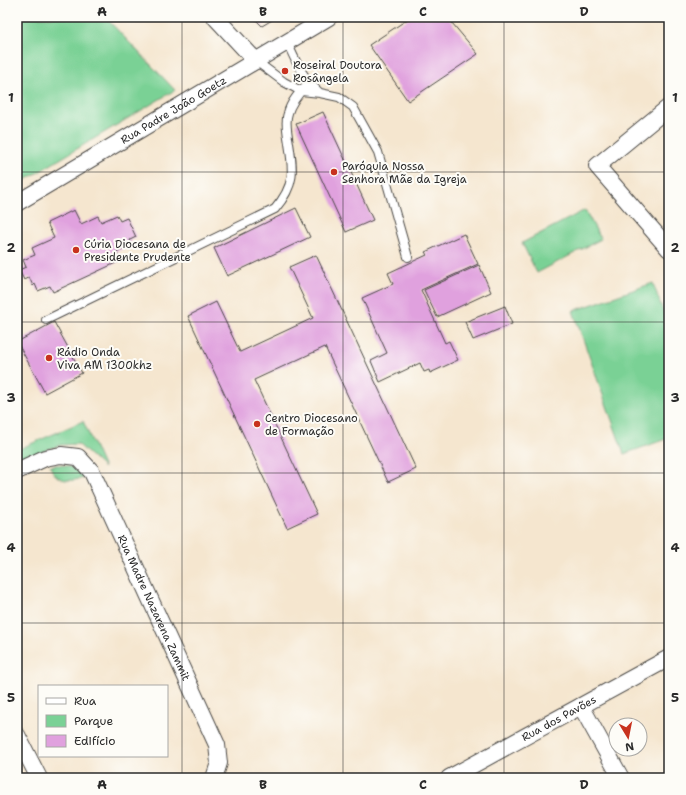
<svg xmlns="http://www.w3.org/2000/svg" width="686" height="795" viewBox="0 0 686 795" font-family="'Shantell Sans',sans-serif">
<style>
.green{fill:#7ad195;stroke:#527e60}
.building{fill:#e0a1de}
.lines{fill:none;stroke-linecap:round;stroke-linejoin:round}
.lane-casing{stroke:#494744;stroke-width:10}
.street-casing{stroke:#494744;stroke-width:18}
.lane{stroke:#fff;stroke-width:8}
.street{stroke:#fff;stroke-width:16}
.grid{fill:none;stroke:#2b2b2b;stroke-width:1;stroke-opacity:0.55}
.poi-dot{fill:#c8321e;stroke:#fdfcf7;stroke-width:1.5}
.labels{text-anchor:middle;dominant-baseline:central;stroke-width:4;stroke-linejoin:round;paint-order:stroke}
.poi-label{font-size:11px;fill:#2b2b2b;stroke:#fdfcf7;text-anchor:start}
.street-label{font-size:11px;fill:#2b2b2b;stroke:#fdfcf7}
.neatline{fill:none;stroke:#2b2b2b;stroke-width:1.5}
.grid-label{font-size:13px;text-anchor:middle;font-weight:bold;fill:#2b2b2b}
</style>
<rect width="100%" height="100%" fill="#fdfcf7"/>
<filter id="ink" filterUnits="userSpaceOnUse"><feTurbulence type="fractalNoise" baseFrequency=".025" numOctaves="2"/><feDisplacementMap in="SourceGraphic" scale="8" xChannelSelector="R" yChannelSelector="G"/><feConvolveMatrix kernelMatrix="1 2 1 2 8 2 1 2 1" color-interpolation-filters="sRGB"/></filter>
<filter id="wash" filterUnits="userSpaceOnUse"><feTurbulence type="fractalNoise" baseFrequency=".012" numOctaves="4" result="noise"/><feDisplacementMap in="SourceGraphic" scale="16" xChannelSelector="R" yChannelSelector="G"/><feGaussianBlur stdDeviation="0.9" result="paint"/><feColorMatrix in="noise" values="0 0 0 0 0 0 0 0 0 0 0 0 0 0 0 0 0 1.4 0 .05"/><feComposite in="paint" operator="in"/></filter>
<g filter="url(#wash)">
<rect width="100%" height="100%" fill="#f5e6cf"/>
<path class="green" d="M17 17H105L175 90 17 185Z
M585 210 601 239 537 273 522 243Z
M653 283 669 328V438L624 454 573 311Z
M83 421 104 468 78 444 61 445 43 451 17 462V450Z
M56 465C67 465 78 467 84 478 69 482 56 482 50 466Z"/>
<g id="blocks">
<path class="building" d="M253 17H277L262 26Z
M411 17H447L478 54 408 101 369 45Z
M323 112 373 220 346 232 296 124Z
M296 208 310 237 227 276 214 248Z
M74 210 81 224 98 216 101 222 117 215 120 221 127 218 136 237 130 240 132 244 116 252 120 261 53 292 50 286 38 291 35 284 33 286 29 277 24 280 19 270 26 267 23 260 35 255 32 248 54 238 47 223Z
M464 234 478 264 421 290 445 343 449 341 458 360 430 373 429 370 424 372 420 363 380 382 371 361 387 353 362 298 393 284 388 273 427 255 425 252Z
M316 255 416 469 388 482 325 347 254 380 317 514 287 528 188 316 216 302 240 352 313 318 289 267Z
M479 265 491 292 437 317 424 290Z
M505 306 512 324 473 340 465 322Z
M54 322 82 373 45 393 17 342Z"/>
</g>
</g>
<g filter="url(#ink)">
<use href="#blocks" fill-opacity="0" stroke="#494744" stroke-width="1"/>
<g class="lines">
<defs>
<path id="lane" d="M256 61 284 82 301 91 320 93C302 77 297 64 287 42
M320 93 339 97 353 107 378 152 408 257
M46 320 275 209C297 183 293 169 288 137 287 129 285 121 288 113 291 101 301 91 308 83"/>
<g id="street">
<path d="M215 17 256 61"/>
<path d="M669 107 597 166 669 249"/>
<path id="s1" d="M17 203 329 17"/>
<path id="s2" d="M17 471 45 458 61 455 78 457 92 472 217 745 219 763 214 778"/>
<path d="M581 706 621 778"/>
<path d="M17 735 39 778"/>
<path id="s3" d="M449 778 669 658"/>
</g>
</defs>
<use href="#lane" class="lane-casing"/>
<use href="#street" class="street-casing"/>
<use href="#lane" class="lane"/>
<use href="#street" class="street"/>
</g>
</g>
<path class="grid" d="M182 17V778M343 17V778M504 17V778M17 172H669M17 322H669M17 473H669M17 623H669"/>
<g class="poi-dot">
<circle cx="285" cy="71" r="4"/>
<circle cx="334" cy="172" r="4"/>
<circle cx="76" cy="250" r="4"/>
<circle cx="49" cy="358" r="4"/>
<circle cx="257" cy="424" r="4"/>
</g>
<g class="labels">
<g class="poi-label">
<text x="293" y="65">Roseiral Doutora<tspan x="293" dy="13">Rosângela</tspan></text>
<text x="342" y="166">Paróquia Nossa<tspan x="342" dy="13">Senhora Mãe da Igreja</tspan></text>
<text x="84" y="244">Cúria Diocesana de<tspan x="84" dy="13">Presidente Prudente</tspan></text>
<text x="57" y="352">Rádio Onda<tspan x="57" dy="13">Viva AM 1300khz</tspan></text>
<text x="265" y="418">Centro Diocesano<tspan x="265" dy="13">de Formação</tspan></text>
</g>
<g class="street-label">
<text stroke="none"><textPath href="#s1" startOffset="182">Rua Padre João Goetz</textPath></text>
<text stroke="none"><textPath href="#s2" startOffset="234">Rua Madre Nazarena Zammit</textPath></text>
<text stroke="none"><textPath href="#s3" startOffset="125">Rua dos Pavões</textPath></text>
</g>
</g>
<rect width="686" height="795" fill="none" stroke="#fdfcf7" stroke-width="44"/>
<rect x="38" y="685" width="130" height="72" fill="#fdfcf7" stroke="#a9a8a5"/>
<rect x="46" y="698" width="20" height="6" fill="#ffffff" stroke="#a9a8a5"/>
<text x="74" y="705" font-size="12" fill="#2b2b2b">Rua</text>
<rect x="46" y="715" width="20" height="12" fill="#7ad195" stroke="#a9a8a5"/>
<text x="74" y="725" font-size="12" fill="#2b2b2b">Parque</text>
<rect x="46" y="735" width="20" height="12" fill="#e0a1de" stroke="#a9a8a5"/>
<text x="74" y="745" font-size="12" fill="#2b2b2b">Edifício</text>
<g transform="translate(628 737) rotate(170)"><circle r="19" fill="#fdfcf7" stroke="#a9a8a5"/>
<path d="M0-3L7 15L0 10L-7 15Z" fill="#c8321e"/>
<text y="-6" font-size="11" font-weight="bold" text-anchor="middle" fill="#2b2b2b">N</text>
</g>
<rect x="22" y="22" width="642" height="751" class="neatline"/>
<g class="grid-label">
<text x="102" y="16">A</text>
<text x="263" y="16">B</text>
<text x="423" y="16">C</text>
<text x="584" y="16">D</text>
<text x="11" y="102">1</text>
<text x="675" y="102">1</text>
<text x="11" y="252">2</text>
<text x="675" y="252">2</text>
<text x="11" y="402">3</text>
<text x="675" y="402">3</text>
<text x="11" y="552">4</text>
<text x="675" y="552">4</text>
<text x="11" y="702">5</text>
<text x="675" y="702">5</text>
<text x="102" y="789">A</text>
<text x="263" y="789">B</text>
<text x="423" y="789">C</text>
<text x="584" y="789">D</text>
</g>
</svg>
